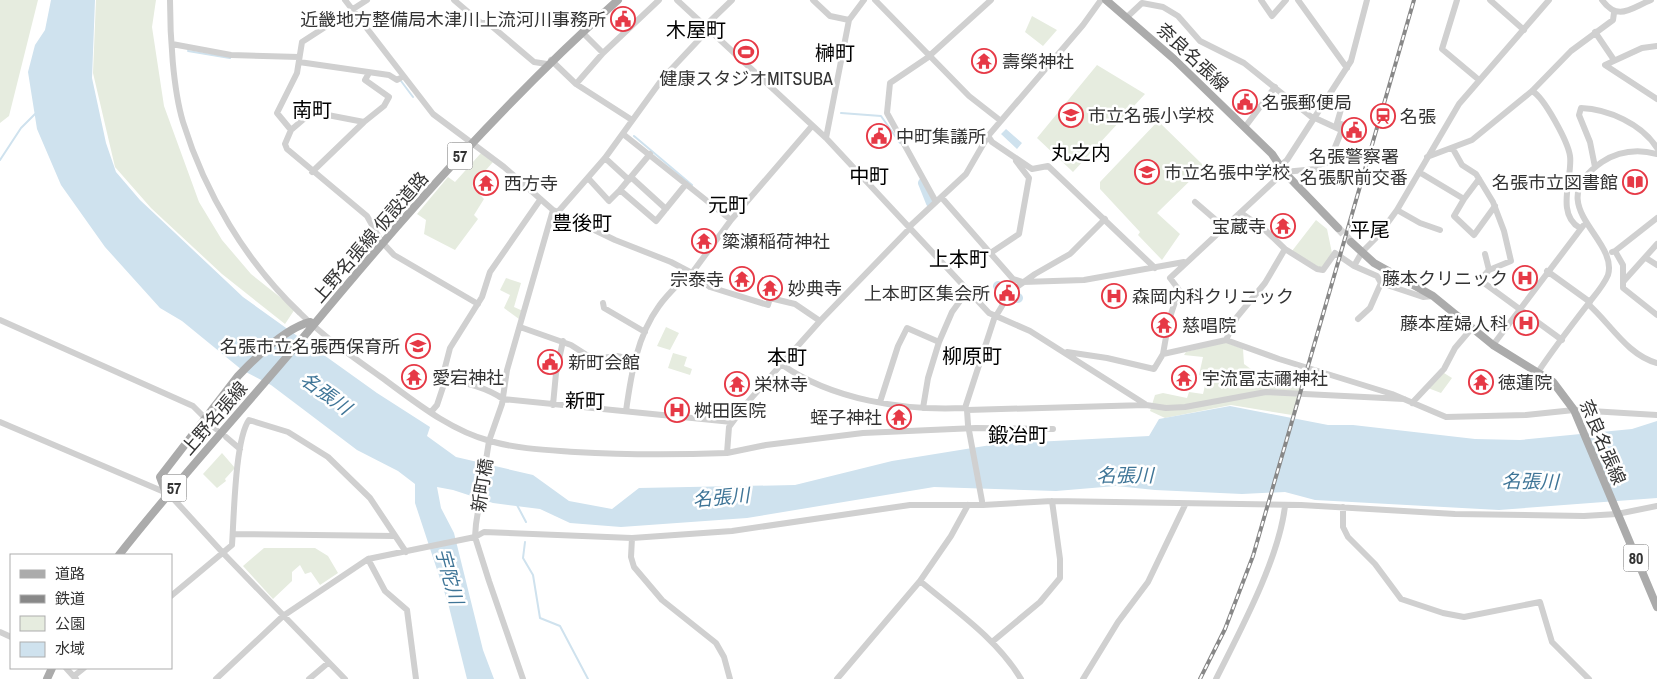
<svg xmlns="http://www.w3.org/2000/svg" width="1657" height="679" viewBox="0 0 1657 679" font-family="'Archivo Narrow','Noto Sans JP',sans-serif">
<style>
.green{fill:#e6ecdf}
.water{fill:#cfe2ee}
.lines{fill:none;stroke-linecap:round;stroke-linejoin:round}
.stream{stroke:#cfe2ee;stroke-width:2}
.river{stroke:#cfe2ee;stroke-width:10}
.major-tunnel{stroke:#d6d6d6;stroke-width:8;stroke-dasharray:8 4;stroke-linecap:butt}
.minor{stroke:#d0d0d0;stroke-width:6}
.major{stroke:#ababab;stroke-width:8}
.rail-casing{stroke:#888;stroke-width:4}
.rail{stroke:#fff;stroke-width:2;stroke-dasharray:5.5;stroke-linecap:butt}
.minor-bridge{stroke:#d0d0d0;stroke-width:6}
.labels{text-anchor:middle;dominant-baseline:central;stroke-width:5;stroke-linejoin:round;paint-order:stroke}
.shield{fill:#fff;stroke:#707070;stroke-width:1}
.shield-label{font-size:16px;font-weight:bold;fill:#333}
.poi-label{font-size:18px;fill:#333;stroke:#fff;text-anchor:start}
.street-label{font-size:18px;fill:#333;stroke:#fff}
.water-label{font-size:19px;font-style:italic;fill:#3f7597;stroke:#fff}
.quarter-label{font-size:20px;fill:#000;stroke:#fff}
</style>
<rect width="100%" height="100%" fill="#fff"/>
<path class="green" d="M0 0H38L9 116 0 123Z
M96 0H156L152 27 164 106 199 202 222 240 251 274 295 309 285 324 222 274 151 208 115 167 93 73Z
M1032 16 1057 30 1043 46 1025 32Z
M1097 65 1145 94 1073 172 1037 138Z
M1158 121 1202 164V169L1157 213 1180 234 1162 260 1138 235 1140 232 1100 189V182Z
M481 153 493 162 472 186 484 199 474 215 478 219 455 250 424 234 426 220 417 214 448 177 455 182Z
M1316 220 1327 229 1332 253 1323 267H1319L1292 251Z
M506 278 521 283 514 307 523 311 519 319 504 308 510 295 500 290Z
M666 327 679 333 670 350 657 346Z
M1225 342 1243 349 1244 364 1255 372 1300 388 1292 415 1231 405 1165 418 1150 411 1155 395 1163 393 1187 398 1189 392 1203 394 1207 377 1199 375 1203 357 1184 355 1186 352Z
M673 353 687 357 684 366 692 369 690 375 668 368Z
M1444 373 1452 378 1441 393 1428 388Z
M222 453 235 468 225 479 226 481 217 488 203 474Z
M264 548H315L328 556 338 573 320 585 311 572 305 574 300 565 292 572V581L273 599 243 566Z"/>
<path class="water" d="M51 0H95L92 78 106 143 116 172 140 200 243 297 377 393 430 427 427 436 456 457 533 475 569 501 612 509 639 488 795 485 892 461 997 444 1149 436 1159 419 1230 406 1328 425H1353L1475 439 1520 440 1632 429 1657 421V498L1499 510 1315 500 1285 492 1242 494 1155 490 1116 486 1056 491 934 487 747 518 621 527 570 523 540 509 493 503 453 490 437 487 441 508 454 533 483 650 494 679H467L448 603 415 503V484L398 471 357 450 271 385 242 370 182 321 160 308 105 247 61 185 37 129 28 72 35 45 45 30Z
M1006 129 1022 143 1017 149 1001 134Z"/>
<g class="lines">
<path class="stream" d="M188 51 230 58
M401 81 413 97
M841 113 881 116 900 143
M634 136 692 185
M0 160 21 128 35 114
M517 505 526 522
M525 542 523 558 533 575 540 618 560 626 588 679"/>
<path class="river" d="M923 183 931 203
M998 286 1018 298"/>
<path class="major-tunnel" d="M1338 228 1351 242"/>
<path class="minor" d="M170 0C170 35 173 89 183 122 205 193 246 262 300 313 324 337 353 357 381 377 414 401 449 430 490 441 518 449 547 450 575 452 626 455 676 455 727 453L729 427 746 404 820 321 910 228
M345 0 433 114 504 167 553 210 615 240 671 262 690 272 710 287 768 305 770 298 795 304 820 321
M454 0 481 23H488L534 62 547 64
M677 0 826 138 989 313 1030 331 1145 404
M813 0 830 16 849 20
M875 0 969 96 1001 121
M1261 0 1272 16 1286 0
M1298 0 1347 68
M1457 0 1442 49 1479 80
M1490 0 1524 30
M1602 0C1618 22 1631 8 1651 0
M1126 18 1142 3 1163 7 1178 16 1200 41 1244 63 1314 119
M704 27 732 0
M582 32 603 53 659 0
M1595 32 1614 60
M172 44 231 55 299 57
M1657 46 1642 48 1605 65 1657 99
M551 60 576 84 632 120
M299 62 389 75 397 80 402 77
M576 84 603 53
M1532 91C1544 97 1568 142 1570 156 1573 177 1555 214 1580 228
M1315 118 1341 130
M364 122 312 112 291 130 285 144 287 149 367 216 381 241 394 255 478 304
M1245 127 1275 87
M291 130 277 113 297 73 302 42 367 0
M623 134 731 220
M988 136 992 142 1032 169 1048 166 1155 268
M826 138 849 20 864 0
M1453 149 1462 165 1476 174 1493 202 1504 231 1511 261 1489 270 1480 280 1562 340
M1427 157 1472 140 1532 91 1571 51 1613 20 1614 13
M605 158 629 180
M1281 165 1287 160 1351 61 1367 0
M1595 167 1590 142 1579 115 1581 108C1608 109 1642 124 1657 148
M312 172 364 122 384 106 389 97 365 80 369 73
M1419 172 1464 199 1454 216 1474 235 1495 206
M588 178 609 201 620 190 656 221 686 184
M632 178 666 209
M620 190 650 154
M942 198 1013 279 1023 282 1084 280 1184 262
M1464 199 1479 179
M936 202 887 113 890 83 927 58 991 0
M1195 202 1224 227
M1397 210 1420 223 1440 230
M557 213 605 158 663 78 707 31
M1241 213 1264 229 1285 249 1317 269 1323 270 1335 253 1354 266
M909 227 966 174 988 136 1083 25 1101 0
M1657 244 1623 282V288L1657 315
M1615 251 1657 218
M992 252 1019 234 1029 178 1016 161
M1612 252 1615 251 1623 265V282
M1485 254 1489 270
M1646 258 1657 265
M1547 271 1590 302
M692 273 731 220 812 126
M1381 283 1423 297 1433 296
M603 303 604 308 645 332
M1588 304C1610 323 1627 355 1657 363
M996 316 1011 291 1035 274 1070 254 1105 219
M1358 319 1370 308 1381 283 1377 276 1354 266 1362 252 1378 236 1397 210 1459 104 1549 0
M0 320 193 406 216 429
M520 327 571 345 593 359 617 356 634 360
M1226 340 1237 317 1265 283 1285 249
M939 342 952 312 968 290
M1493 345 1583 226
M1067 352 1107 358 1154 369 1163 354 1169 320 1179 290 1170 278 1284 172 1316 169 1321 164 1329 162 1344 125 1337 123 1342 106 1327 100
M1163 354 1226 340 1279 359 1392 394 1446 417 1526 415 1574 410 1657 415
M781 364C832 400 904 411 965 408L967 410 1146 405 1166 408 1185 407 1266 392 1404 399
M1538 372C1554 348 1571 326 1588 304 1595 295 1604 285 1608 275 1619 238 1539 205 1602 162 1619 151 1638 149 1657 154
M445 381C462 380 489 389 503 399L732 422
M880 402 898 346 907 328 939 342 928 378 923 408
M1412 403 1444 369 1455 348 1472 328
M553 405 556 373 563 341
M965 408 995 316
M967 410 968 425
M626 411C631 375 637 336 659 306 668 293 680 283 690 272
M431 412 437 405 445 381 443 375 450 348 482 297 490 272 540 200
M0 422 169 494 223 553 345 679
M226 437 240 449
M727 453 766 445 863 433 976 428 1053 429
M1343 507V527L1348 537 1375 564 1401 599 1443 613 1464 617 1540 602 1552 642 1589 679
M233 534 395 536
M632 538 631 557 634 567 662 600 716 643 724 657 730 679
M368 559 385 591 407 610 416 679
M920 581C956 611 997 639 1021 679
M171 596 232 545C234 517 235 439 249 420L288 432 328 457 370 498 406 552
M0 632 11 637
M992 642 1040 602 1060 578V559L1052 501
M66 668 76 679
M74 676 84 668
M216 679 283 616 368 559 475 537 484 532 632 538 732 531 910 505H983L1052 501 1301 505 1455 514 1584 516 1617 514 1657 506
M309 679 328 663
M523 679 489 581 475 537 476 524 489 441 502 404 507 370 553 210
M837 679 920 581 951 536 968 505
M1083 679 1118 622 1148 582 1185 505
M1216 679C1240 631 1279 559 1285 506"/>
<path class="major" d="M1106 0 1174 59 1272 154 1284 172 1338 228
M1351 242 1374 263 1433 296 1493 345 1553 382 1574 410 1657 607
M166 493 160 477 238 376C255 358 286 328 310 322
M119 555C180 477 248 404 311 328 407 212 506 100 618 0
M47 679 52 668"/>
<defs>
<path id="rail" d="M1200 679 1225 629 1253 556 1414 0"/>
</defs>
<use href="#rail" class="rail-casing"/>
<use href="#rail" class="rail"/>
<path class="minor-bridge" d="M968 425 982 501"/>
</g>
<defs>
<symbol id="civic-ring" viewBox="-11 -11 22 22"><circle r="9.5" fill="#fff" stroke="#e63946" stroke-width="1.5"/><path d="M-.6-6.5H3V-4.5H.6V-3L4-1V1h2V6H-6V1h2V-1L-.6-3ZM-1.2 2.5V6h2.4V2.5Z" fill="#e63946"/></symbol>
<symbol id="stadium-ring" viewBox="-11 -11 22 22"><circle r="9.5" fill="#fff" stroke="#e63946" stroke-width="1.5"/><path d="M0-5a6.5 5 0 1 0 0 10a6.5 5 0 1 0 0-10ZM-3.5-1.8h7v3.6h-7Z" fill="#e63946"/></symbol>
<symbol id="temple-ring" viewBox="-11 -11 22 22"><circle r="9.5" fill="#fff" stroke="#e63946" stroke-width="1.5"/><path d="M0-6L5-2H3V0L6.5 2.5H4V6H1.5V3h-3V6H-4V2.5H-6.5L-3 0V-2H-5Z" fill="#e63946"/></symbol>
<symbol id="school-ring" viewBox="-11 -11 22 22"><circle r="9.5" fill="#fff" stroke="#e63946" stroke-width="1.5"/><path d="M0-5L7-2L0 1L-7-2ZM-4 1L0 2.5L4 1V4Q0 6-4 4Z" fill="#e63946"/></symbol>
<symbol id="station-ring" viewBox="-11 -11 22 22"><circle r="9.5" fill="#fff" stroke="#e63946" stroke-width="1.5"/><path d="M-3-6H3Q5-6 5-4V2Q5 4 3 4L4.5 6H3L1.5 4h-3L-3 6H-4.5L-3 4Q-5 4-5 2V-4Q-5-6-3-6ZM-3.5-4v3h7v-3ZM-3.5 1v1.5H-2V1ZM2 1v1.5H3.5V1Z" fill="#e63946"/></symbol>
<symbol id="library-ring" viewBox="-11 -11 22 22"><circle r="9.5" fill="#fff" stroke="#e63946" stroke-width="1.5"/><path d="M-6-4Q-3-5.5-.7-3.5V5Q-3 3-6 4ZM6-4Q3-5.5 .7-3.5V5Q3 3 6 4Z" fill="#e63946"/></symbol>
<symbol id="hospital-ring" viewBox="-11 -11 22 22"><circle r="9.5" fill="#fff" stroke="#e63946" stroke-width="1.5"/><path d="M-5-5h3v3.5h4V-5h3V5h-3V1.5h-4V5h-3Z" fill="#e63946"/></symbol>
</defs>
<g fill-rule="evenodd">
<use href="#civic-ring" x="609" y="5" width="28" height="28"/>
<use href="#stadium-ring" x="732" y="38" width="28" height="28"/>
<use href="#temple-ring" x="970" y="47" width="28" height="28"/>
<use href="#civic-ring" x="1231" y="88" width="28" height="28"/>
<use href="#school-ring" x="1057" y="101" width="28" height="28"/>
<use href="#station-ring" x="1369" y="102" width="28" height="28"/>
<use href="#civic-ring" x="1340" y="116" width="28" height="28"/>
<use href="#civic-ring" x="865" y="122" width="28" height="28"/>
<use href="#school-ring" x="1133" y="158" width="28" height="28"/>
<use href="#library-ring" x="1621" y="168" width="28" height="28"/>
<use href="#temple-ring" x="472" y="169" width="28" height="28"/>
<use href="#temple-ring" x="1269" y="212" width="28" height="28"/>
<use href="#temple-ring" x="690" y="227" width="28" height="28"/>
<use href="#hospital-ring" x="1511" y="264" width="28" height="28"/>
<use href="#temple-ring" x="728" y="265" width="28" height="28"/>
<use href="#temple-ring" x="756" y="274" width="28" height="28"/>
<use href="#civic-ring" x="993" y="279" width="28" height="28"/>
<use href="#hospital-ring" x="1100" y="282" width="28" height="28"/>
<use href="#hospital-ring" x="1512" y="309" width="28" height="28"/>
<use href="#temple-ring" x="1150" y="311" width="28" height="28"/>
<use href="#school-ring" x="404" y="332" width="28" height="28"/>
<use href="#civic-ring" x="536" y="348" width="28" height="28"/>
<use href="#temple-ring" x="400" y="363" width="28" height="28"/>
<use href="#temple-ring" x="1170" y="364" width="28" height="28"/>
<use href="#temple-ring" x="1467" y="368" width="28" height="28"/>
<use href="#temple-ring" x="723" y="370" width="28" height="28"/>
<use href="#hospital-ring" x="663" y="396" width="28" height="28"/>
<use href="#temple-ring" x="885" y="403" width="28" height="28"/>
</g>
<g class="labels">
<g class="shield">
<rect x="447.5" y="142.5" width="25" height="27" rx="4"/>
<rect x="161.5" y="474.5" width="25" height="27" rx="4"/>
<rect x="1623.5" y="544.5" width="25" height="27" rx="4"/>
</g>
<g class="shield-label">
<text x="460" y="156">57</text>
<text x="174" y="488">57</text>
<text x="1636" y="558">80</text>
</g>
<g class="poi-label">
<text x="606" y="19" text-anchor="end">近畿地方整備局木津川上流河川事務所</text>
<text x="1002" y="61">壽榮神社</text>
<text x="746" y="78" text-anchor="middle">健康スタジオMITSUBA</text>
<text x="1262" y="102">名張郵便局</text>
<text x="1088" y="115">市立名張小学校</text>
<text x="1400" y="116">名張</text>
<text x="896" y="136">中町集議所</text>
<text x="1354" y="156" text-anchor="middle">名張警察署<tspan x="1354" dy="21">名張駅前交番</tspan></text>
<text x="1164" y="172">市立名張中学校</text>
<text x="1618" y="182" text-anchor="end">名張市立図書館</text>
<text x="504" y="183">西方寺</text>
<text x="1266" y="226" text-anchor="end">宝蔵寺</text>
<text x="722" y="241">簗瀬稲荷神社</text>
<text x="1508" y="278" text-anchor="end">藤本クリニック</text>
<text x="724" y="279" text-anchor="end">宗泰寺</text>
<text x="788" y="288">妙典寺</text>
<text x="990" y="293" text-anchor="end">上本町区集会所</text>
<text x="1132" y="296">森岡内科クリニック</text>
<text x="1508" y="323" text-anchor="end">藤本産婦人科</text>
<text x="1182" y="325">慈唱院</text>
<text x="400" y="346" text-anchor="end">名張市立名張西保育所</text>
<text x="568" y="362">新町会館</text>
<text x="432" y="377">愛宕神社</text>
<text x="1202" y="378">宇流冨志禰神社</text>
<text x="1498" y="382">徳蓮院</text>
<text x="754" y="384">栄林寺</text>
<text x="694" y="410">桝田医院</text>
<text x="882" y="417" text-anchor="end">蛭子神社</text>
</g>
<g class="street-label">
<text transform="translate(1193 57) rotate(43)">奈良名張線</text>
<text transform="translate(370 237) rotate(-49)">上野名張線 仮設道路</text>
<text transform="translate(214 418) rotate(-49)">上野名張線</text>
<text transform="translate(1603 442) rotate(67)">奈良名張線</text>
<text transform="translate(482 485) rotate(-81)">新町橋</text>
</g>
<g class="water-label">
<text transform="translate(326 393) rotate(36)">名張川</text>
<text x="1125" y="475">名張川</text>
<text transform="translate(1530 481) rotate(1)">名張川</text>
<text transform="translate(721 497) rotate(-5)">名張川</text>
<text transform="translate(450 576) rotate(75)">宇陀川</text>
</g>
<g class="quarter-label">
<text x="696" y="29">木屋町</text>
<text x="835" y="52">榊町</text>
<text x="312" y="109">南町</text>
<text x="1081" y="152">丸之内</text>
<text x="869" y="175">中町</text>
<text x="728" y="204">元町</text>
<text x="582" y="222">豊後町</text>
<text x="1370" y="229">平尾</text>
<text x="959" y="258">上本町</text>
<text x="972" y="355">柳原町</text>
<text x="787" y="356">本町</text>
<text x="585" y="400">新町</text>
<text x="1018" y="434">鍛冶町</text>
</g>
</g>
<rect x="10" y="554" width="162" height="115" fill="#ffffff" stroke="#adadad"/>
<rect x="20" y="570" width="25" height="8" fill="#ababab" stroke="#adadad"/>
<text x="55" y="579" font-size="15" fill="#333333">道路</text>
<rect x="20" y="595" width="25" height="8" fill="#888888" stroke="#adadad"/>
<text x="55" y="604" font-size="15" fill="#333333">鉄道</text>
<rect x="20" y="616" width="25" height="15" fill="#e6ecdf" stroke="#adadad"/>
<text x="55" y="629" font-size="15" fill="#333333">公園</text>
<rect x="20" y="642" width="25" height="15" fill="#cfe2ee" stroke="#adadad"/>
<text x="55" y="654" font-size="15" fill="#333333">水域</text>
</svg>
